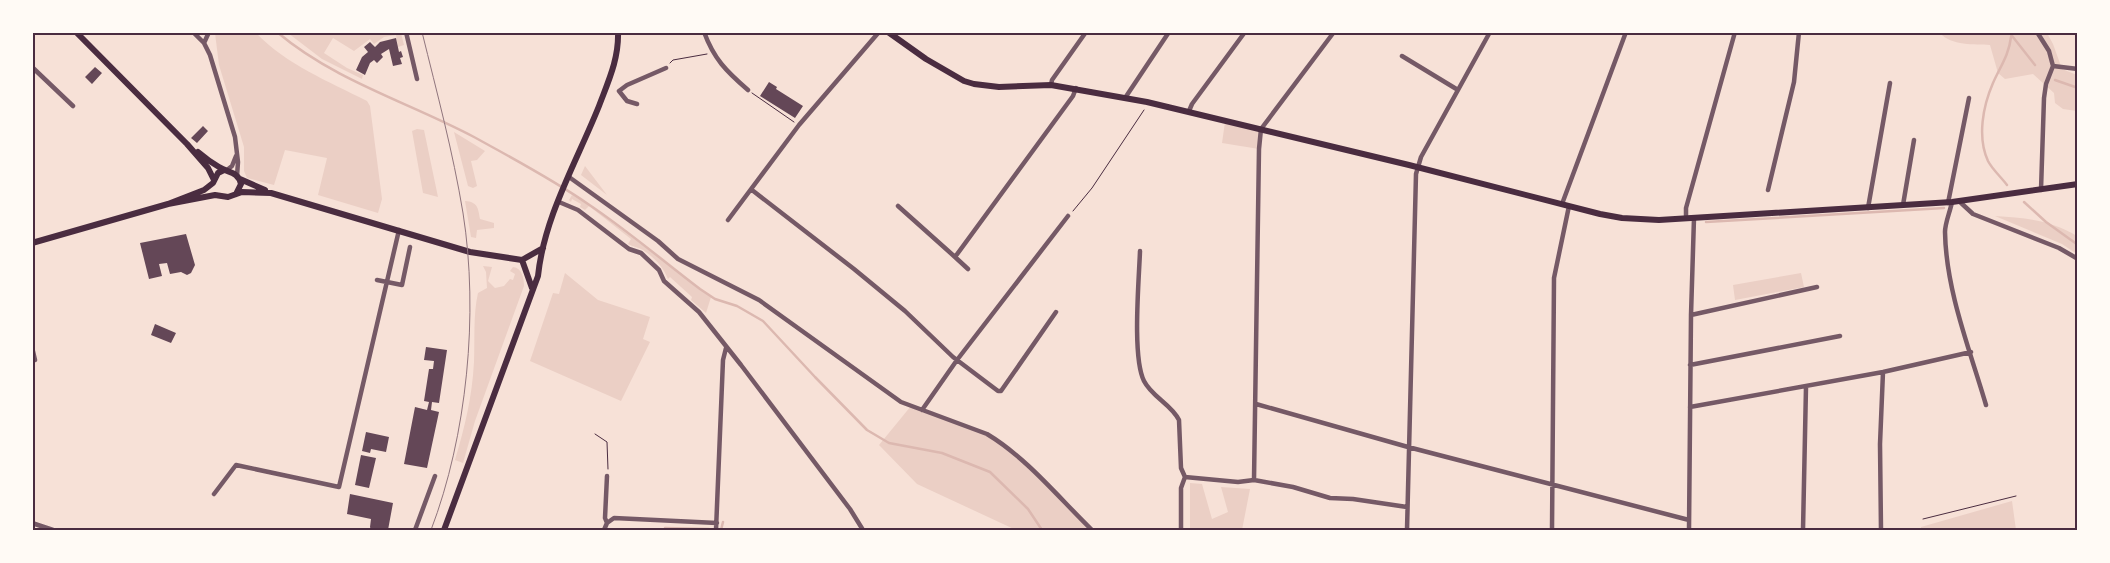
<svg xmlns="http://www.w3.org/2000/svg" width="2110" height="563" viewBox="0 0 2110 563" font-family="Jost,sans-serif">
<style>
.green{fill:#ebcfc5}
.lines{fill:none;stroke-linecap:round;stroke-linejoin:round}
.stream{stroke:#dcb8b0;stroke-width:2.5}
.building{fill:#644757}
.path{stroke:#4a2c40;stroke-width:1}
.minor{stroke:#755966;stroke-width:4.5}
.secondary{stroke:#4a2c40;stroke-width:6}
.tram{stroke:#8f747c;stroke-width:1}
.neatline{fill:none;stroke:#4a2c40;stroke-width:2}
</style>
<rect width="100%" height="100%" fill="#f7e1d7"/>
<path class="green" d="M215 33H256C287 65 328 81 367 101L370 106 382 199 378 213 318 195 327 158 285 150 274 185 247 178 244 171V147L219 65Z
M288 33H401L404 45 398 47 396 35 384 37 374 44 370 39 354 51 333 38 324 53 347 68 363 75 362 79 322 59Z
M1940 33H2047L2053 44 2062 69 2077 75V111L2063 109 2055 103 2054 93 2033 74 2005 79 1998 73 1990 45C1975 44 1951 46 1940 33Z
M1225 122 1261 129 1259 149 1222 143Z
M417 129 424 130 438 197 423 193 412 131Z
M454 132 485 151 477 160 471 161 477 186 473 188 468 186Z
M585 166 607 195 581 175Z
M572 195 589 205 711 297 706 313 691 300 692 297 670 277 668 279C663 267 655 258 643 250 638 247 633 247 628 244L631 239 589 206 585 210 580 207 581 204 572 199 571 202 569 200Z
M465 201C478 202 478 208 480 219L494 223V228L477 230 476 238 471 237Z
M1995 216C2026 218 2050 220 2077 236V254L2062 244Z
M483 266 492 267 488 281 495 288 504 286 510 279 513 280 515 274 510 271 513 267C522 268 524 278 524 286L475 421 463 463 455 460C465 426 472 398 474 362 475 339 473 315 478 293L487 288 486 272Z
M565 273 598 300 650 317 643 339 650 342 621 401 530 361 553 293 559 294Z
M1801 273 1804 287 1735 300 1733 285Z
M911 406 987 434 1005 446 1092 530H1016L917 484 879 445Z
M1190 483 1202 484 1212 519 1228 512 1221 487 1250 489 1242 530H1190Z
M2012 501 2016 530H1921V527Z"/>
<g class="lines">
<path class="stream" d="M277 32C335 81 408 102 474 137 512 158 552 179 588 204 627 230 663 261 700 289L715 299 737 306 763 321 815 377 867 430 889 443 942 453 990 472 1028 509 1042 530
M2009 32 2035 65
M2055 80 2078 88
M2007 185C2001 177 1992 169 1988 161 1977 137 1983 106 1993 83 2000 67 2009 55 2011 37
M2024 202 2046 222 2078 245
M1706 222 1944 208
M665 528 709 529
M721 530 723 522"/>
</g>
<path class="building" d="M396 38 399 52 401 51 403 57 400 58 402 64 393 66 389 49 381 54 383 57 377 63 374 60 370 63 365 75 356 70 362 57 368 52 364 47 370 42 375 47 380 42Z
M95 67 102 73 92 84 85 77Z
M769 82 777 87 776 89 803 106 795 118 760 96Z
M203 126 208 131 197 143 191 138Z
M186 234 195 265 191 273 187 275 181 272 170 274 167 263 159 264 162 276 149 279 140 243Z
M155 324 176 333 171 343 151 335Z
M426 347 447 350 439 403 432 402 431 410 439 412 427 468 404 464 415 407 427 410 429 402 424 401 429 369H433L434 361 424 360Z
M366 432 389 437 386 452 371 449 370 453 362 451Z
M361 455 376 458 369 488 355 485Z
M350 494 393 503 388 530H371L370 527 371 519 347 514Z"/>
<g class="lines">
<path class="path" d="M670 63 673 60 707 54
M752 93 794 122
M1073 211 1092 188 1144 110
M595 434 607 442 608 469
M1923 519 2016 496"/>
<path class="minor" d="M193 32 204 43 210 55 235 137 238 162 237 176
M406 32 417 79
M704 32C714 59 726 71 748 90
M2037 32 2049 51 2053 66
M204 43 209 32
M1402 56 1458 90
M2053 66 2078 69
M32 67 73 106
M1051 85 1052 80 1086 32
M619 91 627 85 666 68
M619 91 627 101 637 104
M1125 98 1169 32
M1189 111 1192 104 1245 32
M227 170 232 166 236 156
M569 177 658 241 678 259 759 300 901 402 987 434C1027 458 1059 498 1092 530
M752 190 854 269 905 311 953 357 998 391H1001L1056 312
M1768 190 1794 82 1799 32
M2041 190 2044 98 2046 84 2053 66
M559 202 578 210 629 249 641 253 659 270 664 281 699 312 741 365 850 509 863 530
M1952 202C1950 212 1945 223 1945 232 1946 291 1970 350 1986 405
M1960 202 1973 214 2059 248 2078 259
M1948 203 1969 98
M1562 204 1626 32
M1903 205 1914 140
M898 206 955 257 1073 96 1076 88
M1868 208 1890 83
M1686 218V208L1735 32
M728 220 799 125 879 32
M1140 251C1139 280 1132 357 1144 381 1152 397 1171 404 1179 420L1181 468 1185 477
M955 257 968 269
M377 280 402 285 410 247
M1691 315 1817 287
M32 347 35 360
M1690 365 1840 336
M1256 404 1408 447 1689 520
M1690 407 1883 372 1971 352
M922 410 957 360 1068 216
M607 476 605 518 607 523
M1254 480 1259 149 1261 129 1334 32
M214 494 236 465 339 487 399 230
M32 523 53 530
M415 530 435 476
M604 530 607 523 614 518 717 523
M716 530 723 360 726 348
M1181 530V488L1185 477 1238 482 1254 480 1293 487 1330 498 1353 499 1407 507
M1407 530 1416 174 1421 157 1490 32
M1552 530 1554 278 1569 206
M1689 530 1691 315 1694 218
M1803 530 1806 387
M1881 530 1880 444 1883 372"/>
<path class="secondary" d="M76 32 187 144 208 168 214 180
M888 32 926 59 964 81 974 84 999 87 1051 85 1147 102 1409 165 1600 214 1622 218 1659 220 1952 202 2078 184
M198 152C205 158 212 163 219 167 228 173 238 171 241 184L236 194
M240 179 265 190
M168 204 215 195 228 197 242 192 271 193 470 252 522 260 543 248
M32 243 168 204 204 190 213 183 218 173 224 170
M522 260 532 288
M444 530 538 276C544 217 577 161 599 106 608 82 619 59 618 32"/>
<path class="tram" d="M422 32C437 93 453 152 463 213 479 314 467 436 431 530"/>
</g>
<rect width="2110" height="563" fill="none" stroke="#fffaf5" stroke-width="68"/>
<rect x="34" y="34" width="2042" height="495" class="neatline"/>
</svg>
